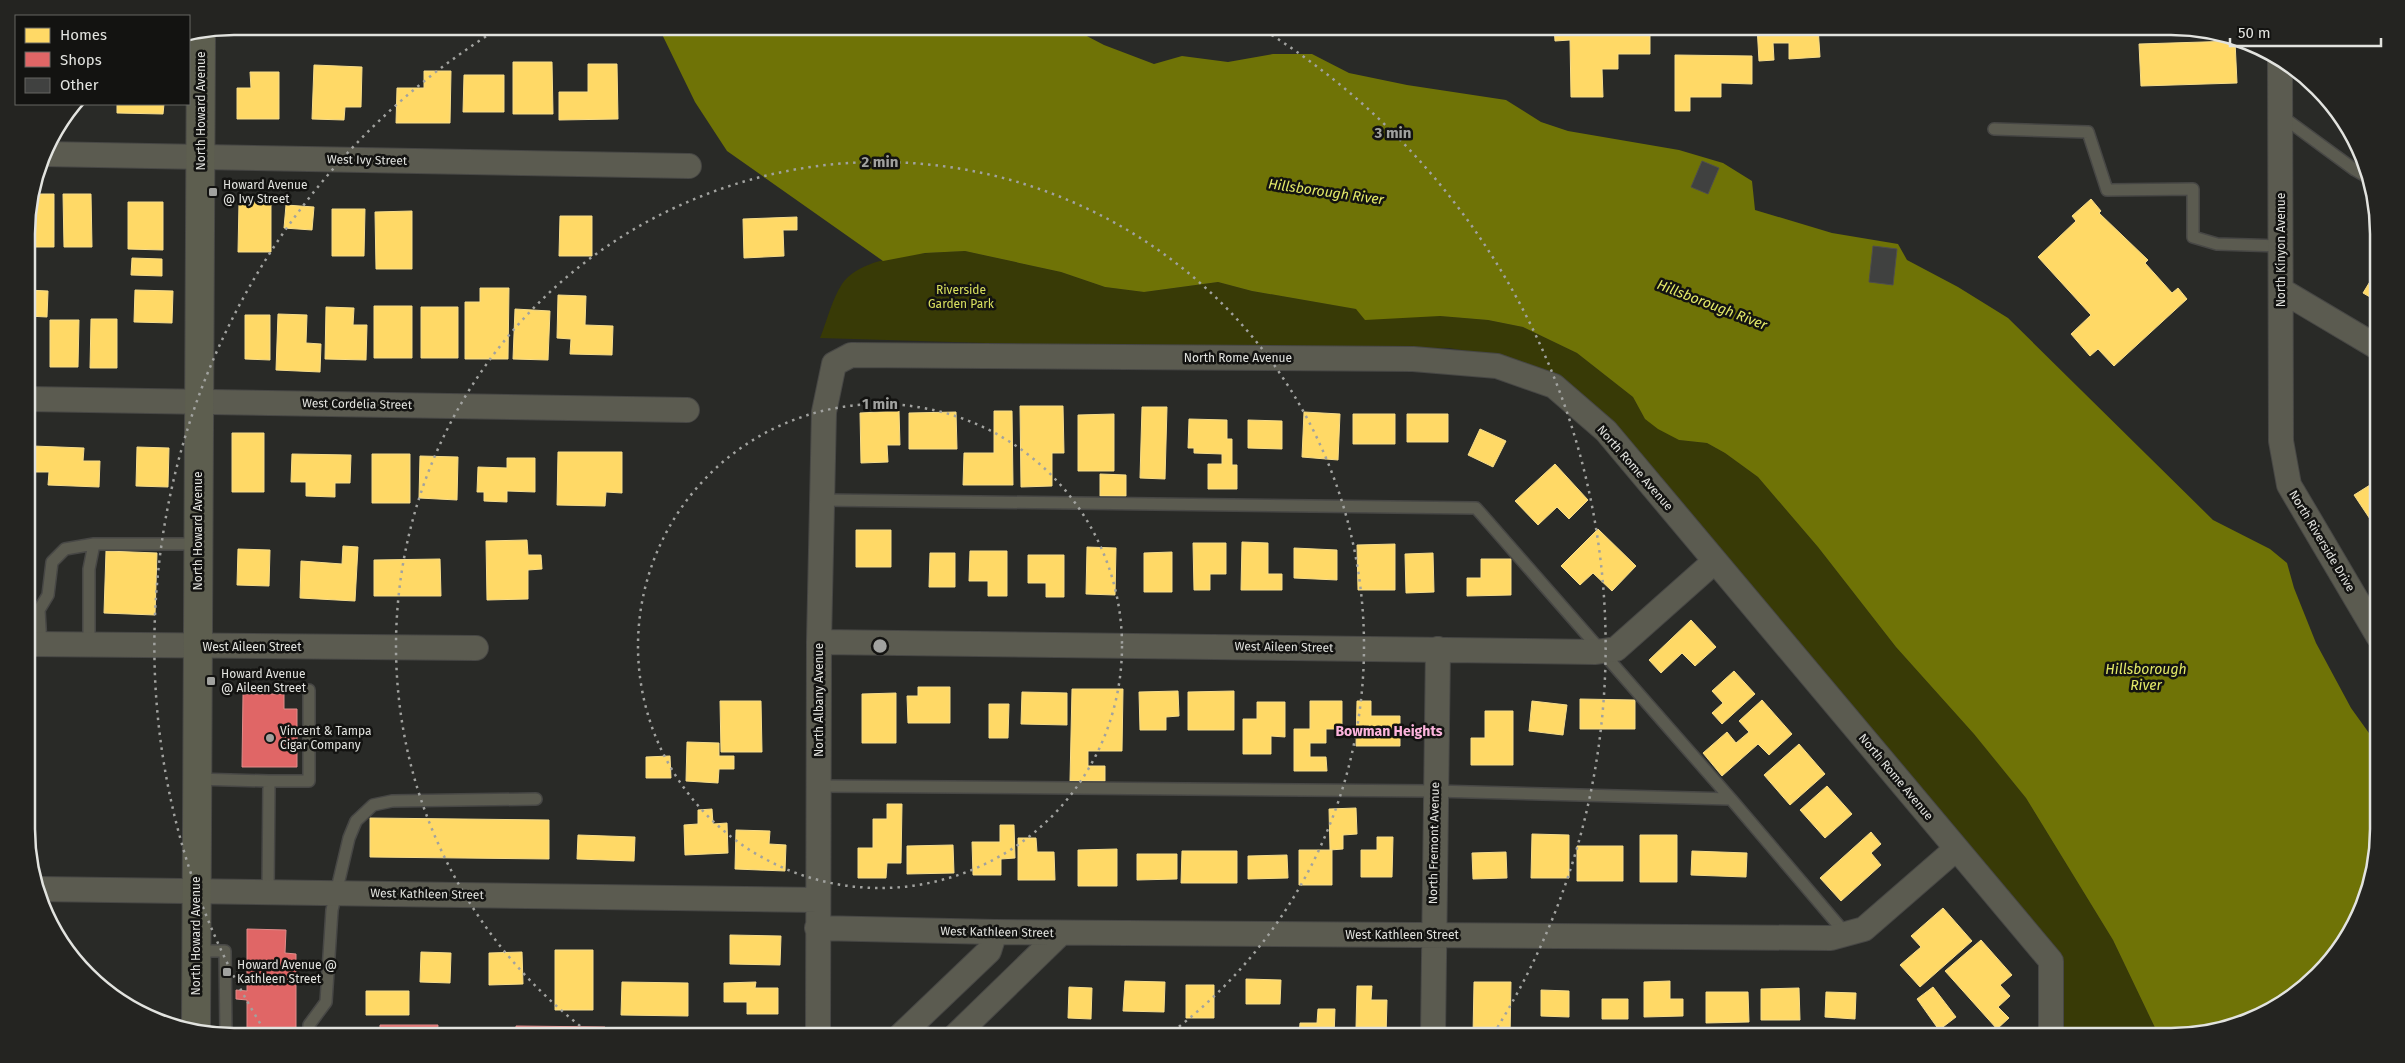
<svg xmlns="http://www.w3.org/2000/svg" width="2405" height="1063" viewBox="0 0 2405 1063" font-family="'Fira Sans',sans-serif">
<style>
.green{fill:#383a06}
.water{fill:#6f7306}
.homes{fill:#ffd966;stroke:#f6dc8a}
.shops{fill:#e06666;stroke:#e18c8a}
.building{fill:#404140;stroke:#4f4e4d}
.lines{fill:none;stroke-linecap:round;stroke-linejoin:round}
.lane-casing{stroke:#474745;stroke-width:14}
.street-casing{stroke:#474745;stroke-width:26}
.secondary-casing{stroke:#474745;stroke-width:30}
.lane{stroke:#5b5b50;stroke-width:11}
.street{stroke:#5b5b50;stroke-width:24}
.secondary{stroke:#5d5e4f;stroke-width:28}
.ring{fill:none;stroke:#a1a29f;stroke-width:2.5;stroke-dasharray:2.5 5}
.poi-dot{fill:#a1a29f;stroke:#131311;stroke-width:2}
.labels{text-anchor:middle;dominant-baseline:central;stroke-width:5;stroke-linejoin:round;paint-order:stroke}
.street-label{font-size:12px;fill:#e2e3df;stroke:#131311}
.poi-label{font-size:12px;fill:#e2e3df;stroke:#131311;text-anchor:start}
.park-label{font-size:12px;fill:#dae15f;stroke:#131311}
.water-label{font-size:14px;font-style:italic;fill:#e3e968;stroke:#131311}
.neighbourhood-label{font-size:14px;font-weight:bold;fill:#fdb4dd;stroke:#131311}
.rim{fill:none;stroke:#e2e3df;stroke-width:2.5}
.centre{fill:#a1a29f;stroke:#131311;stroke-width:2.5}
.ring-label{font-size:15px;text-anchor:middle;font-weight:bold;fill:#a1a29f;stroke:#131311;stroke-width:5;stroke-linejoin:round;paint-order:stroke}
</style>
<rect width="100%" height="100%" fill="#292a27"/>
<path class="green" d="M965 251 1061 272 1105 287 1144 292 1218 282 1252 291 1357 309 1488 320 1523 327 1577 353 1633 397 1645 419 1679 440 1707 443 1725 453 1758 477 1818 547 1896 647 1974 734 2026 798 2113 940 2159 1036H2062L2061 955 1614 423 1492 355 1449 348 1085 346 820 338C827 321 832 299 842 284 863 253 932 253 965 251Z"/>
<path class="water" d="M658 26H1081V33L1104 45 1154 64 1182 56 1228 62 1273 54H1312L1349 73 1407 85 1506 100 1541 122 1568 131 1679 150 1723 163 1752 181 1755 210 1832 233 1898 244 1907 260 1958 287 2008 318 2213 520 2270 549 2287 563 2294 588 2316 643 2351 708 2379 747V830L2363 909 2327 966 2287 1002 2238 1026 2185 1036H2159L2113 940 2026 798 1974 734 1896 647 1818 547 1758 477 1725 453 1707 443 1679 440 1658 429 1645 419 1633 397 1577 353 1523 327 1488 320 1440 316 1365 320 1356 309 1252 291 1218 282 1144 292 1105 287 1061 272 965 251 925 253 883 261 727 151 695 102Z"/>
<path class="homes" d="M1385 26H1418V33L1385 32Z
M1418 26H1446V33H1418Z
M1446 26H1473V33H1446Z
M1473 26H1502V34L1473 33Z
M1502 26H1530V34H1502Z
M1554 26H1650V54H1618V69H1602L1603 97H1571L1570 40 1555 41Z
M1757 26H1818L1820 57 1789 59V43H1773L1774 60 1759 61Z
M1849 26H1908V28Z
M2087 26H2121V31L2087 33Z
M2235 41 2237 83 2141 86 2139 44Z
M1675 55 1752 56V84L1721 83V97H1690V111H1675Z
M513 62H552L553 114H513Z
M588 64H617L618 119 559 120V92H588Z
M314 65 362 67 361 107H345L344 120 312 119Z
M424 71H451L450 123H396L397 88H424Z
M250 72H279V119H237V88H251Z
M464 75H504V112H463Z
M117 104H164L163 114 117 113Z
M34 194H54V247H27V220Z
M63 194H91L92 247H64Z
M2091 199 2101 211 2099 213 2148 260 2145 263 2172 293 2178 288 2187 299 2114 366 2098 349 2090 356 2071 334 2091 315 2038 257 2076 221 2072 216Z
M128 202H163V250L128 249Z
M239 202H271V252H238Z
M286 205 314 207 312 230 284 228Z
M332 209H365L364 256H332Z
M412 211V269H376L375 212Z
M560 216H592V256H559Z
M797 217V230H783L784 256 744 258 743 219Z
M132 258 162 259V276L131 275Z
M2377 270V301L2363 293Z
M480 288H509L508 359H465V302H480Z
M27 290 48 291 47 317 27 316Z
M135 290 173 291 172 323 134 322Z
M558 295 586 296 585 325 613 326 612 355 570 354 571 339 557 338Z
M374 306H412V358H374Z
M326 307 354 308 353 325H367L366 360 325 359Z
M421 307H458V358H421Z
M515 309 550 311 548 360 513 359Z
M278 314 307 315 306 343 321 344 320 372 276 370Z
M245 315H270V360L245 359Z
M91 319H117V368H90Z
M50 320H79L78 367H50Z
M27 327H34V367H27Z
M1020 406H1063L1064 453H1052V486L1021 487Z
M1142 407H1167L1165 479 1140 478Z
M899 411 900 445H887L888 462 861 463 860 413Z
M994 411H1012L1013 485H963L964 453H994Z
M956 412 957 449H909V413Z
M1304 412 1340 414 1338 460 1302 457Z
M1114 414V471H1078V415Z
M1353 414H1395V444H1353Z
M1407 414H1448V442H1407Z
M1189 419 1227 420V439H1232V465H1237V489H1208V464H1222V454L1194 453V448H1188Z
M1248 420 1282 421V449L1248 448Z
M1480 429 1506 441 1493 467 1468 455Z
M232 433H264V492H232Z
M33 446 84 448 83 461H100L99 487 48 485 49 472H32Z
M137 447 169 448 168 487 136 486Z
M558 452H622V493L606 492 605 506 557 505Z
M292 454 351 455 350 483H335V497L306 496V482H291Z
M372 454H410V503H372Z
M420 456 458 457 457 500 419 498Z
M507 458H535V492L507 491V502L484 501V492H477L478 467 507 468Z
M1555 464 1588 500 1569 519 1557 507 1538 525 1515 501Z
M1100 474 1126 475V496H1100Z
M2378 480V531L2354 495Z
M1598 529 1636 566 1612 591 1593 573 1580 585 1561 566Z
M856 530H891V567H856Z
M527 540 528 555H541L542 569 528 570V599L487 600 486 541Z
M1242 542 1268 543V574H1282V590H1241Z
M1193 543H1226V574H1210V590H1194Z
M1395 544V590H1358L1357 545Z
M343 546 358 547 355 601 300 598 301 561 342 564Z
M1087 547 1116 548 1115 595 1086 594Z
M1294 548 1337 550V580L1294 578Z
M238 549 270 550 269 586 237 585Z
M106 551 157 553 155 615 104 613Z
M970 551H1007V596H988V581H969Z
M1172 552V592H1144V553Z
M930 553H955V587H929Z
M1433 553 1434 592 1406 593 1405 554Z
M1028 555H1064V597H1046V583H1028Z
M440 559 441 596H374V560Z
M1481 559H1511V595L1467 596V578H1481Z
M1691 620 1716 647 1695 666 1682 653 1661 673 1649 660Z
M1734 671 1755 694 1722 724 1712 713 1723 703 1712 691Z
M918 687H950V723H908L907 696H918Z
M1072 689H1123L1122 751H1088V766H1105V781H1070Z
M1178 691 1179 716 1166 717V730H1140L1139 692Z
M1234 691V730H1188V692Z
M1022 692 1067 693V725L1021 724Z
M896 693V743H862V694Z
M1580 699 1635 700V729H1580Z
M1762 700 1792 734 1769 755 1758 744 1722 776 1703 753 1727 732 1736 743 1749 732 1739 721Z
M720 701H761L762 752H721Z
M1310 701H1342V729H1326V743H1310V757H1326L1327 771H1294V729H1310Z
M1357 701H1371V716H1400V746H1356Z
M1532 701 1567 705 1563 735 1529 731Z
M28 702H30L29 734H28Z
M1257 702H1285V737L1271 736V754H1243V719H1257Z
M989 704H1009L1008 738H989Z
M1485 711H1513V765H1471V738H1485Z
M687 742 719 743V756H734V769H719L718 783 686 781Z
M1799 744 1825 774 1790 805 1764 775Z
M670 756 671 778H646V757Z
M1827 786 1852 814 1825 838 1800 810Z
M887 804H902L901 863H887L886 878H858V848H873V819H887Z
M1356 808 1357 834 1343 835V849L1330 850 1329 809Z
M712 809 713 824 727 823 728 853 685 855 684 825 698 824V810Z
M370 818 549 820V859L370 857Z
M1000 825H1014L1015 858 1001 859V875H973L972 842H1000Z
M736 830 770 831 769 844 786 845 785 871 735 869Z
M1871 832 1881 844 1871 853 1881 865 1841 901 1820 878Z
M1532 834 1569 835V878H1531Z
M578 835 635 837 634 861 577 859Z
M1640 835H1677V882H1640Z
M1377 837H1393L1392 877H1361V850H1377Z
M1018 838H1036L1037 852H1054L1055 880H1018Z
M953 845 954 873 907 874V846Z
M1577 846H1623V881H1577Z
M1117 849V886H1078V850Z
M1299 850H1332V885H1299Z
M1182 851H1237V883H1181Z
M1692 851 1747 853 1746 877 1691 875Z
M1506 852 1507 878 1473 879 1472 853Z
M1137 854H1177V879L1137 880Z
M1287 855 1288 878 1248 879V856Z
M1943 908 1972 941 1920 987 1900 965 1921 947 1911 936Z
M730 935 781 936 780 965 730 964Z
M1981 940 2012 975 2000 985 2010 996 1998 1007 2009 1018 1997 1029 1945 971Z
M555 950H593V1010H555Z
M421 952 451 953 450 983 420 982Z
M522 952 523 984 489 985V953Z
M1246 979 1281 980 1280 1004H1246Z
M1125 981 1165 982 1164 1012 1123 1011Z
M1670 981V999H1683V1016L1644 1017V982Z
M622 982 688 983V1016L621 1015Z
M756 982 755 988H778V1014H747V1002H724V983Z
M1474 982H1511L1510 1036H1473Z
M1186 985H1214V1018H1186Z
M1357 986H1372L1371 1000H1387L1386 1036H1371V1028H1356Z
M1069 987 1092 988 1091 1019 1068 1018Z
M1933 987 1956 1017 1939 1030 1917 999Z
M1799 988 1800 1020H1761V989Z
M1541 990 1569 991V1017L1541 1016Z
M366 991H409V1015H366Z
M1706 992H1748L1749 1022 1706 1023Z
M1826 992 1856 993 1855 1019 1825 1017Z
M1602 999H1628V1019H1602Z
M1318 1009H1335L1334 1037H1299L1300 1023H1317Z
M747 1033 775 1035V1037H747Z
M1514 1033 1528 1034V1036H1514Z"/>
<path class="shops" d="M243 694H284V709H297V767H242Z
M247 929 286 930 285 953 296 954V1037H247V1000L236 999V990L247 991Z
M380 1025H438L437 1037H380Z
M516 1026 605 1027V1037H516Z
M706 1029H734V1037H706Z"/>
<path class="building" d="M1702 161 1719 168 1708 194 1691 187Z
M1873 246 1897 249 1893 285 1869 282Z"/>
<g class="lines">
<defs>
<path id="lane" d="M2280 115 2355 170 2369 178
M1994 129 2088 132 2107 190 2193 189V237L2217 244 2281 246
M822 500 1476 508 1731 799
M41 645 39 610 48 595 52 562 65 549 94 544
M89 645V569L94 544H198
M196 779 269 781 268 892
M269 781H309V690
M818 786 1435 791 1731 799 1846 934
M196 951H225L226 1035
M309 1037V1025L326 1002 332 910 349 838 356 821 373 805 392 801 536 799"/>
<path id="street" d="M2280 59 2281 441 2289 485 2378 636
M44 154 689 166
M2281 290 2377 347
M27 399 687 410
M819 642 1596 652 1616 649 1715 561
M28 644 476 648
M37 889 818 900
M817 928 995 932 1831 938 1864 929 1956 849
M1433 1036 1438 649
M818 1037 819 642 824 412 834 364 851 355 1413 359 1497 366 1554 386 1606 431 2051 961V1036
M899 1037 989 951 995 932
M954 1037 1061 933"/>
<path id="secondary" d="M196 1029 201 33"/>
</defs>
<use href="#lane" class="lane-casing"/>
<use href="#street" class="street-casing"/>
<use href="#secondary" class="secondary-casing"/>
<use href="#lane" class="lane"/>
<use href="#street" class="street"/>
<use href="#secondary" class="secondary"/>
</g>
<g class="ring">
<circle cx="880" cy="646" r="242"/>
<path d="M592 1035A484 484 0 1 1 1168 1035"/>
<path d="M268 1036A726 726 0 0 1 501 27M1259 27A726 726 0 0 1 1492 1036"/>
</g>
<g class="poi-dot">
<rect x="208" y="187" width="10" height="10" rx="2.5"/>
<rect x="206" y="676" width="10" height="10" rx="2.5"/>
<circle cx="270" cy="738" r="5"/>
<rect x="222" y="967" width="10" height="10" rx="2.5"/>
</g>
<g class="labels">
<g class="street-label">
<text transform="translate(201 111) rotate(-90)">North Howard Avenue</text>
<text transform="translate(367 160) rotate(1)">West Ivy Street</text>
<text transform="translate(2281 250) rotate(-90)">North Kinyon Avenue</text>
<text x="1238" y="358">North Rome Avenue</text>
<text transform="translate(357 404) rotate(1)">West Cordelia Street</text>
<text transform="translate(1635 468) rotate(49)">North Rome Avenue</text>
<text transform="translate(198 531) rotate(-90)">North Howard Avenue</text>
<text transform="translate(2322 541) rotate(59)">North Riverside Drive</text>
<text x="252" y="647">West Aileen Street</text>
<text transform="translate(1284 647) rotate(1)">West Aileen Street</text>
<text transform="translate(819 700) rotate(-90)">North Albany Avenue</text>
<text transform="translate(1896 777) rotate(50)">North Rome Avenue</text>
<text transform="translate(1434 843) rotate(-89)">North Fremont Avenue</text>
<text transform="translate(427 894) rotate(1)">West Kathleen Street</text>
<text transform="translate(997 932) rotate(1)">West Kathleen Street</text>
<text x="1402" y="935">West Kathleen Street</text>
<text transform="translate(196 936) rotate(-90)">North Howard Avenue</text>
</g>
<g class="poi-label">
<text x="223" y="185">Howard Avenue<tspan x="223" dy="14">@ Ivy Street</tspan></text>
<text x="221" y="674">Howard Avenue<tspan x="221" dy="14">@ Aileen Street</tspan></text>
<text x="280" y="731">Vincent &amp; Tampa<tspan x="280" dy="14">Cigar Company</tspan></text>
<text x="237" y="965">Howard Avenue @<tspan x="237" dy="14">Kathleen Street</tspan></text>
</g>
<g class="park-label">
<text x="961" y="290">Riverside<tspan x="961" dy="14">Garden Park</tspan></text>
</g>
<g class="water-label">
<text transform="translate(1326 192) rotate(8)">Hillsborough River</text>
<text transform="translate(1712 305) rotate(21)">Hillsborough River</text>
<text x="2146" y="669">Hillsborough<tspan x="2146" dy="16">River</tspan></text>
</g>
<g class="neighbourhood-label">
<text x="1389" y="731">Bowman Heights</text>
</g>
</g>
<path d="M0 0H2405V1063H0ZM234 35H2171A199 199 0 0 1 2370 234V829A199 199 0 0 1 2171 1028H234A199 199 0 0 1 35 829V234A199 199 0 0 1 234 35Z" fill="#242421" fill-rule="evenodd"/>
<path class="rim" d="M234 35H2171A199 199 0 0 1 2370 234V829A199 199 0 0 1 2171 1028H234A199 199 0 0 1 35 829V234A199 199 0 0 1 234 35Z"/>
<circle cx="880" cy="646" r="8" class="centre"/>
<g class="ring-label">
<text x="1393" y="138">3 min</text>
<text x="880" y="167">2 min</text>
<text x="880" y="409">1 min</text>
</g>
<rect x="15" y="15" width="175" height="90" fill="#131311" stroke="#666663"/>
<rect x="25" y="28" width="25" height="15" fill="#ffd966" stroke="#666663"/>
<text x="60" y="40" font-size="15" fill="#e2e3df">Homes</text>
<rect x="25" y="52" width="25" height="15" fill="#e06666" stroke="#666663"/>
<text x="60" y="65" font-size="15" fill="#e2e3df">Shops</text>
<rect x="25" y="78" width="25" height="15" fill="#404140" stroke="#666663"/>
<text x="60" y="90" font-size="15" fill="#e2e3df">Other</text>
<path d="M2230 38v8h151v-8" fill="none" stroke="#e2e3df" stroke-width="2.5"/>
<text x="2238" y="38" font-size="15" fill="#e2e3df" stroke="#131311" stroke-width="4" paint-order="stroke">50 m</text>
</svg>
